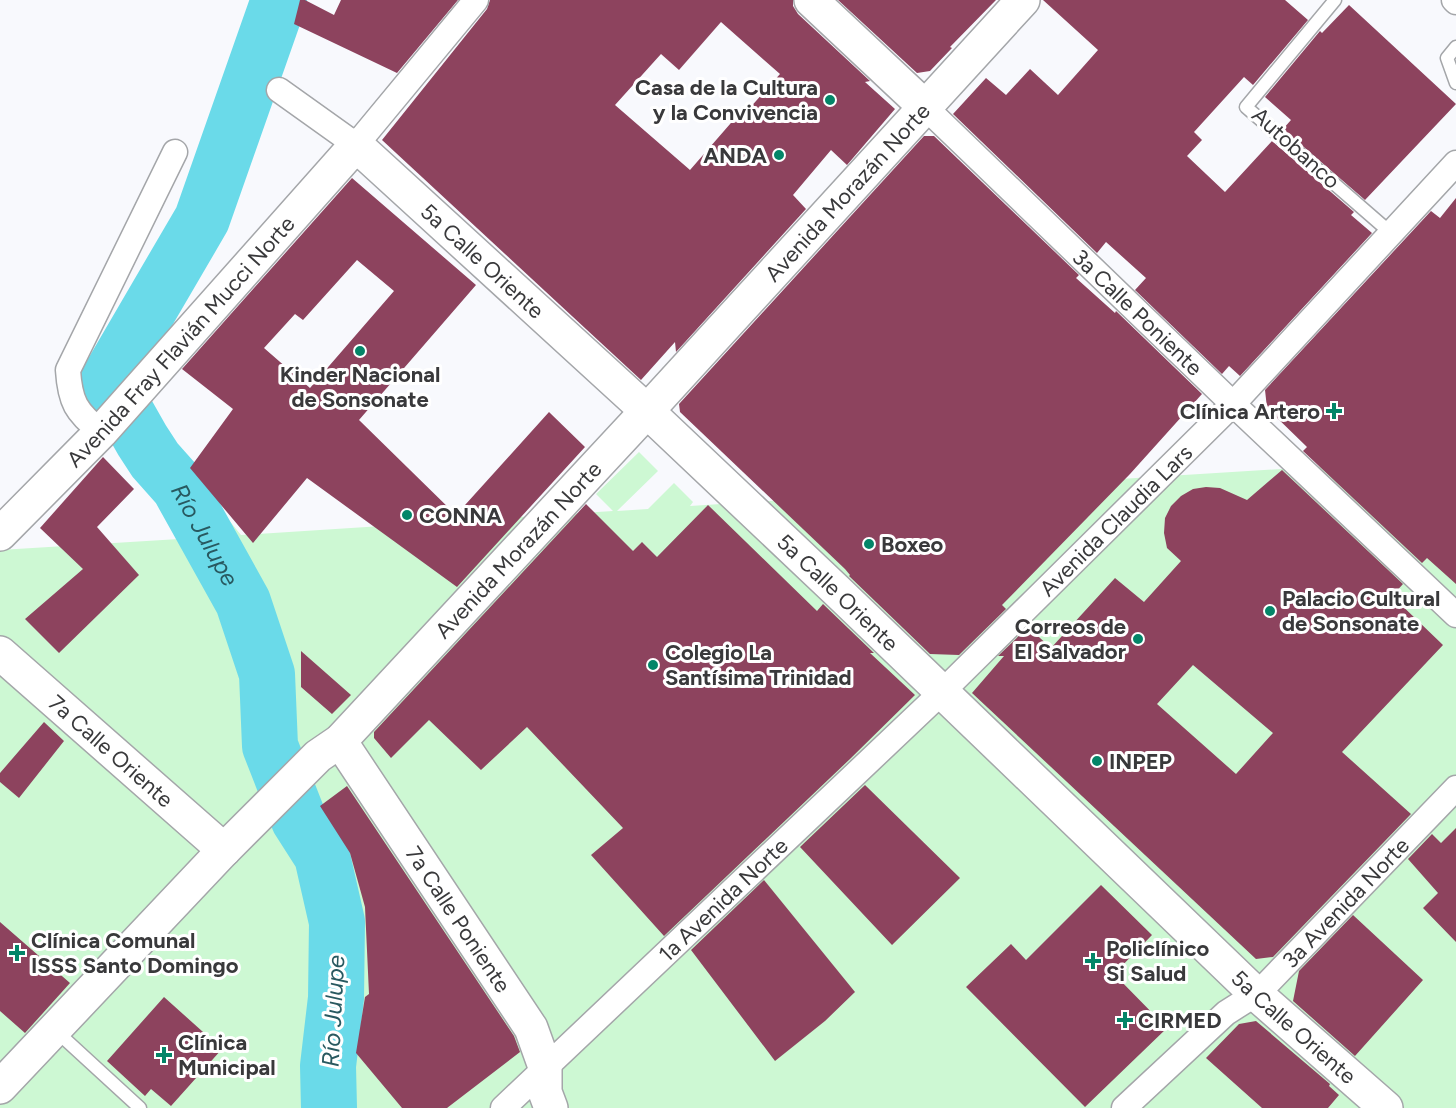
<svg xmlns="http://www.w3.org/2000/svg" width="1456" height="1108" viewBox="0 0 1456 1108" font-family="Figtree,sans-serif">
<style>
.green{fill:#cdf8d3}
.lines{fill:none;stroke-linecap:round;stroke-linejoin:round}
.river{stroke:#6adae9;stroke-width:56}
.building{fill:#8d435e;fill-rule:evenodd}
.service-casing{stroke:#a4a6a9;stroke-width:15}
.minor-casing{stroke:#a4a6a9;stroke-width:27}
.secondary-casing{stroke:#a4a6a9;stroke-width:36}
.service{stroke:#fff;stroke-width:12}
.minor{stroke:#fff;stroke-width:24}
.secondary{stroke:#fff;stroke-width:33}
.poi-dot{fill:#038568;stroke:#fff;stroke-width:2}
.labels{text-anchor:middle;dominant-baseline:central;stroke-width:6;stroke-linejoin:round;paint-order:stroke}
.poi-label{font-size:22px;font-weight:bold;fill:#39393b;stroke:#fff;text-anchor:start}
.street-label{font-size:22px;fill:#39393b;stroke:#fff}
.water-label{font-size:24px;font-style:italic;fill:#285960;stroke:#fff}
</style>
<rect width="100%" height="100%" fill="#f8f9fd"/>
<path class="green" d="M147 420 241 535 613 511 596 494 639 452 658 471 617 511 648 509 674 483 693 502 690 506 1456 458V1108H0V550L179 539 141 479 124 440Z"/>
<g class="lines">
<path class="river" id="s1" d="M279 0 202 219 108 380 142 440 155 460 179 487 243 602 267 674 270 746 299 820 322 856 337 922 336 998 328 1066 329 1108"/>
</g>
<path class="building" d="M300 0H305L334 15 341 0H458L397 73 294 24Z
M490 0H793V6L798 14 870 81 865 82 895 109 847 165 831 150 793 195 806 209 676 352 675 342 641 380 382 140 487 9ZM721 22 780 74 740 119 737 116 690 170 615 105 661 54 679 70Z
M838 0H996L950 47 952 48 930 71 917 73Z
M1043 0H1285L1308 20 1253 85 1244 77 1194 132 1202 140 1187 156 1225 192 1272 141 1354 212 1351 215 1372 233 1240 376 1229 366 1222 374 1135 290 1146 278 1106 242 1097 253 953 114 986 78 1006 95 1030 69 1058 95 1098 50Z
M1349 5 1456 104 1365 200 1283 129 1291 120 1265 97 1320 31 1322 33Z
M924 136H934L1079 275 1076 278 1115 313 1116 311 1202 394 1130 474 1002 605 1006 609 959 655 930 654 849 576 850 575 845 569 680 412 679 404Z
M352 178 476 285 359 420 456 515 549 412 585 447 457 587 307 478 253 543 190 468 233 409 182 369ZM357 260 394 291 310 388 264 348 295 314 303 320Z
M1456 198V584L1427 558 1422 563 1303 451 1307 447 1267 408 1265 390 1431 211 1440 218Z
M103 457 134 489 97 527 139 575 59 653 25 619 83 569 40 528Z
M1282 470 1403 584 1392 596 1443 645 1342 752 1411 814 1273 957 1256 959 972 693 1004 656H998L1028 627 1051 648 1115 578 1144 602 1181 561 1167 548 1164 533 1165 518 1171 506 1181 496 1193 489 1206 487 1220 488 1247 500ZM1193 665 1273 733 1236 774 1157 704Z
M586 504 633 551 642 542 657 557 708 505 817 611 823 604 874 653H870L915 695 850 759 664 936 591 855 623 828 527 727 481 770 429 720 391 758 374 738V732Z
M301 651 351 695 332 714 301 687Z
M44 722 64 741 19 798 0 782V773Z
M865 785 960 878 892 945 800 847Z
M347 786 514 1036 520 1052 447 1108H402L356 1053 365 997 369 994 365 907 350 853 320 806Z
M1456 828V942L1423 908 1438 893 1408 859 1432 834 1441 843Z
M764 880 855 992 825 1021 775 1061 691 950Z
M1101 885 1152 935 1114 974 1167 1028 1085 1107 966 987 1011 944 1026 960Z
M1353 915 1423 980 1355 1056 1293 1001 1299 971Z
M0 922 70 983 25 1033 0 1011Z
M164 997 222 1049 171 1106 151 1089 145 1096 107 1061Z
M1256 1021 1330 1084 1329 1086 1339 1095 1328 1108H1262L1206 1058 1239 1024Z"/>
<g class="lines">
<defs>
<path id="service" d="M1335 0 1246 107 1392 234
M1456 47 1447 58 1456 83
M55 1030 140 1108"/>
<g id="minor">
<path d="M1454 0 1456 2"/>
<path d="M279 90 356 145 476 0"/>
<path id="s2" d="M924 106 1233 404 1456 615"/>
<path d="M101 432C76 412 70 402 68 370L175 152"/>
<path id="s3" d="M503 1108 943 691 1033 602 1233 404 1456 163"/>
<path id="s4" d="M1124 1108 1226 1013 1256 994 1265 986 1456 788"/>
</g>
<g id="secondary">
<path d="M811 0 924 106"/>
<path id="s5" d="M0 534 101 432 356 145 647 411 835 589 1256 994 1386 1108"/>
<path id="s6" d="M0 653 224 850"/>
<path id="s7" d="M340 741 531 1028 545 1067V1092L551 1108"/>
<path id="s8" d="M0 1087 224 850 318 756 340 741 647 411 1023 0"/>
</g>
</defs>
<use href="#service" class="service-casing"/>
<use href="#minor" class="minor-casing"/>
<use href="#secondary" class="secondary-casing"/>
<use href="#service" class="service"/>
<use href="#minor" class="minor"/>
<use href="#secondary" class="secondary"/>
</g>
<g class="poi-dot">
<circle cx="830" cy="100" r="6"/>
<circle cx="779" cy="155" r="6"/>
<circle cx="360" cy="351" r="6"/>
<path d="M1331 402h6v6h6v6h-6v6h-6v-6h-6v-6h6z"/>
<circle cx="407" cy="515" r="6"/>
<circle cx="869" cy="544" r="6"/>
<circle cx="1270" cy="611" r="6"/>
<circle cx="1138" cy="639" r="6"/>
<circle cx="653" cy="665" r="6"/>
<circle cx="1097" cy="761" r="6"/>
<path d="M14 944h6v6h6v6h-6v6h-6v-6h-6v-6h6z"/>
<path d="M1090 952h6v6h6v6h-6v6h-6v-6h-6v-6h6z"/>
<path d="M1122 1011h6v6h6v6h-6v6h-6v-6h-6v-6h6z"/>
<path d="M161 1046h6v6h6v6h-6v6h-6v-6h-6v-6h6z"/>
</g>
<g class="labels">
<g class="poi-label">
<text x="818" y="87" text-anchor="end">Casa de la Cultura<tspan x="818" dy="25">y la Convivencia</tspan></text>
<text x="767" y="155" text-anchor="end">ANDA</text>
<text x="360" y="374" text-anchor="middle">Kinder Nacional<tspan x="360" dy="25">de Sonsonate</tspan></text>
<text x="1320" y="411" text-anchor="end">Clínica Artero</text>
<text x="419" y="515">CONNA</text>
<text x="881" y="544">Boxeo</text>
<text x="1282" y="598">Palacio Cultural<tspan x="1282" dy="25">de Sonsonate</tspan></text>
<text x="1126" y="626" text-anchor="end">Correos de<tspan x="1126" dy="25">El Salvador</tspan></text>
<text x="665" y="652">Colegio La<tspan x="665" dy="25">Santísima Trinidad</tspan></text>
<text x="1109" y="761">INPEP</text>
<text x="31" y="940">Clínica Comunal<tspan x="31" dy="25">ISSS Santo Domingo</tspan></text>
<text x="1106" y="948">Policlínico<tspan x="1106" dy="25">Si Salud</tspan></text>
<text x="1138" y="1020">CIRMED</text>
<text x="178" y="1042">Clínica<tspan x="178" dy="25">Municipal</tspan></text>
</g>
<g class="street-label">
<text transform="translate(1296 148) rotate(42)">Autobanco</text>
<text stroke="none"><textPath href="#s8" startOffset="1233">Avenida Morazán Norte</textPath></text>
<text stroke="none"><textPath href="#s5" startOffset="699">5a Calle Oriente</textPath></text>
<text stroke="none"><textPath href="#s2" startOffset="297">3a Calle Poniente</textPath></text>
<text stroke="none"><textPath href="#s5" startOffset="264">Avenida Fray Flavián Mucci Norte</textPath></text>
<text stroke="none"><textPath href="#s3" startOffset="849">Avenida Claudia Lars</textPath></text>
<text stroke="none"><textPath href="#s8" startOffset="747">Avenida Morazán Norte</textPath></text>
<text stroke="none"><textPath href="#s5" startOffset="1185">5a Calle Oriente</textPath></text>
<text stroke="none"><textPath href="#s6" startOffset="148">7a Calle Oriente</textPath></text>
<text stroke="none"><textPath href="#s3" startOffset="303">1a Avenida Norte</textPath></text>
<text stroke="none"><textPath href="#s4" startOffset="303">3a Avenida Norte</textPath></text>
<text stroke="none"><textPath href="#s7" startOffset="214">7a Calle Poniente</textPath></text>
<text stroke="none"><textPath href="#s5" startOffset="1815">5a Calle Oriente</textPath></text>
</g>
<g class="water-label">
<text stroke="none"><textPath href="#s1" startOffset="602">Río Julupe</textPath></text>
<text transform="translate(333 1011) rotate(-87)">Río Julupe</text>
</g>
</g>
</svg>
